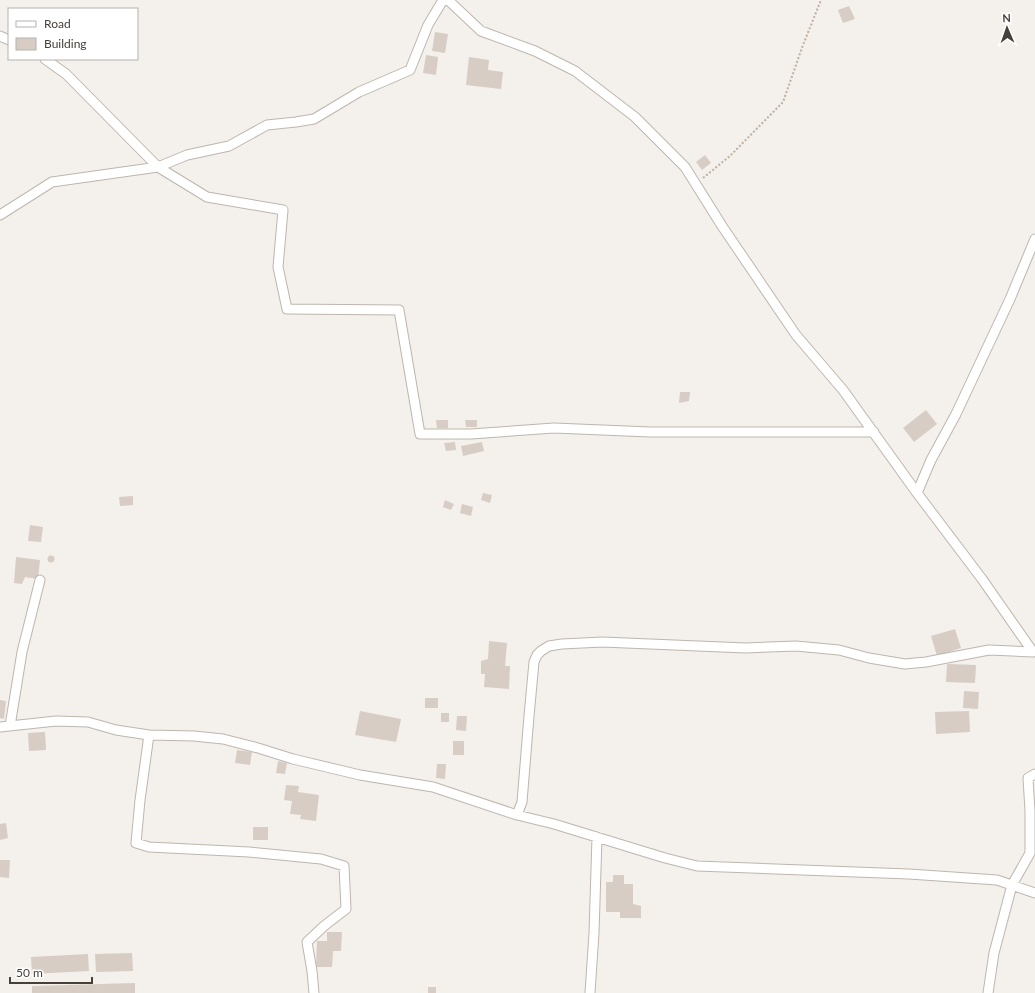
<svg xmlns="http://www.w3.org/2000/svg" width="1035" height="993" viewBox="0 0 1035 993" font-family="Lato,sans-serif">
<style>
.building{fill:#d7cdc4}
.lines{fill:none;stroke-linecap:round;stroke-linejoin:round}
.minor-casing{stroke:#beb6ae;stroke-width:11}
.path{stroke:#bfb0a0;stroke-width:2;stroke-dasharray:2 2;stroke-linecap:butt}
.minor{stroke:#fff;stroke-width:9}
</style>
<rect width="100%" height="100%" fill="#f4f0eb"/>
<path class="building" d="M849 6 855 19 843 23 838 10Z
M435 32 448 34 445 53 432 51Z
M426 55 438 57 436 75 423 73Z
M469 57 489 60 488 70 503 72 501 89 466 85Z
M705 155 711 163 702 170 696 162Z
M680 392H690L689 401 679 403Z
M926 410 937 424 914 442 903 428Z
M436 420H448V428H437Z
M465 420H477V427H466Z
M455 442 456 450 446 451 444 443Z
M482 442 484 451 463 456 461 446Z
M483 493 492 495 490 503 481 500Z
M133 496V505L120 506 119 497Z
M445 500 454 504 451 510 443 507Z
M462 504 473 507 471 516 460 513Z
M30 525 43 527 41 542 28 541Z
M47.5 559a3.5 3.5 0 1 1 7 0a3.5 3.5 0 1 1-7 0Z
M16 557 40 560 38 579 25 577 22 584 14 583Z
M955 629 961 648 937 656 931 636Z
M489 641 507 643 505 666H510L509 689 484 687 485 674H481V661L488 659Z
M947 664 976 665 975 683 946 682Z
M964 691 979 692 978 709 963 708Z
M425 698H438V708H425Z
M0 700 6 701 4 719 0 718Z
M360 711 401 719 396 742 355 735Z
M969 711 970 732 936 734 935 712Z
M441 713H449V722H441Z
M457 716H467L466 731 456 730Z
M45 732 46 750 29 751 28 733Z
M453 741H464V755H453Z
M237 750 252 752 250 765 235 763Z
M278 761 287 763 285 774 276 773Z
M437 764H446L445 779 436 778Z
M286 785 299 786 298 792 319 795 316 821 300 819 301 815 290 814 292 801 284 800Z
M6 823 8 838 0 840V824Z
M253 827H268V840H253Z
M0 860H10L9 878 0 877Z
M613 875H624V884H633V904L641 906V918H620V912H606V882H613Z
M327 932H342L341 951H333L332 967H316L317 941H327Z
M132 953 133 971 96 972 95 954Z
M88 954 89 971 32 974 31 957Z
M135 983V993H32V986Z
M428 987H436V993H428Z"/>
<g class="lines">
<defs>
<path id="minor" d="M448 0 481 31 535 51 575 71 635 117 685 167 722 226 796 335 843 390 917 493 982 579 1033 652 989 650 926 662 905 664 869 658 839 650 796 646 746 648 602 642 562 644 549 646 541 651 537 655 534 662 529 716 522 802 517 815
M0 36 9 40
M45 59 66 74 158 167 207 197 283 210 278 267 287 309 399 310 420 434H471L554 428 650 432H874
M0 215 52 182 158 167 187 155 229 146 267 125 296 122 314 119 359 92 410 70 428 25 443 0
M917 493 931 460 956 414 1010 299 1035 239
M10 726 22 652 40 580
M0 727 56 721 88 722 116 730 149 735 194 736 223 739 258 748 293 759 360 775 433 787 517 815 554 824 665 858 697 866 909 874 997 880 1035 893
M149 735 140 800 136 843 149 847 249 852 321 859 344 866 346 909 324 926 307 942 312 971 314 993
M590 993 594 933 597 837
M988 993 994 953 1012 885 1030 853V811L1028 778 1035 774"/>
</defs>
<use href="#minor" class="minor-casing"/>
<path class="path" d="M703 178 730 156 783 102 803 45 821 0"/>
<use href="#minor" class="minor"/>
</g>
<rect x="8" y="8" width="130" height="52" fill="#ffffff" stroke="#b5b3b0"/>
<rect x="16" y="21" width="20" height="6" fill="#ffffff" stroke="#b5b3b0"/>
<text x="44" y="28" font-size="12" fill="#474039">Road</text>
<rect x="16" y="38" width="20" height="12" fill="#d7cdc4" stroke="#b5b3b0"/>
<text x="44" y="48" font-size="12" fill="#474039">Building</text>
<g transform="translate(1007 28) rotate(358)" stroke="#ffffff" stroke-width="3" paint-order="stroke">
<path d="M0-3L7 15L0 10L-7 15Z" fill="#474039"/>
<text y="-6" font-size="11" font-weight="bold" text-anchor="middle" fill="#474039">N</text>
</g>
<path d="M10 977v6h82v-6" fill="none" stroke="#474039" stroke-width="2"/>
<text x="16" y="977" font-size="12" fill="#474039" stroke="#ffffff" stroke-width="3" paint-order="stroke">50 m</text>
</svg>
